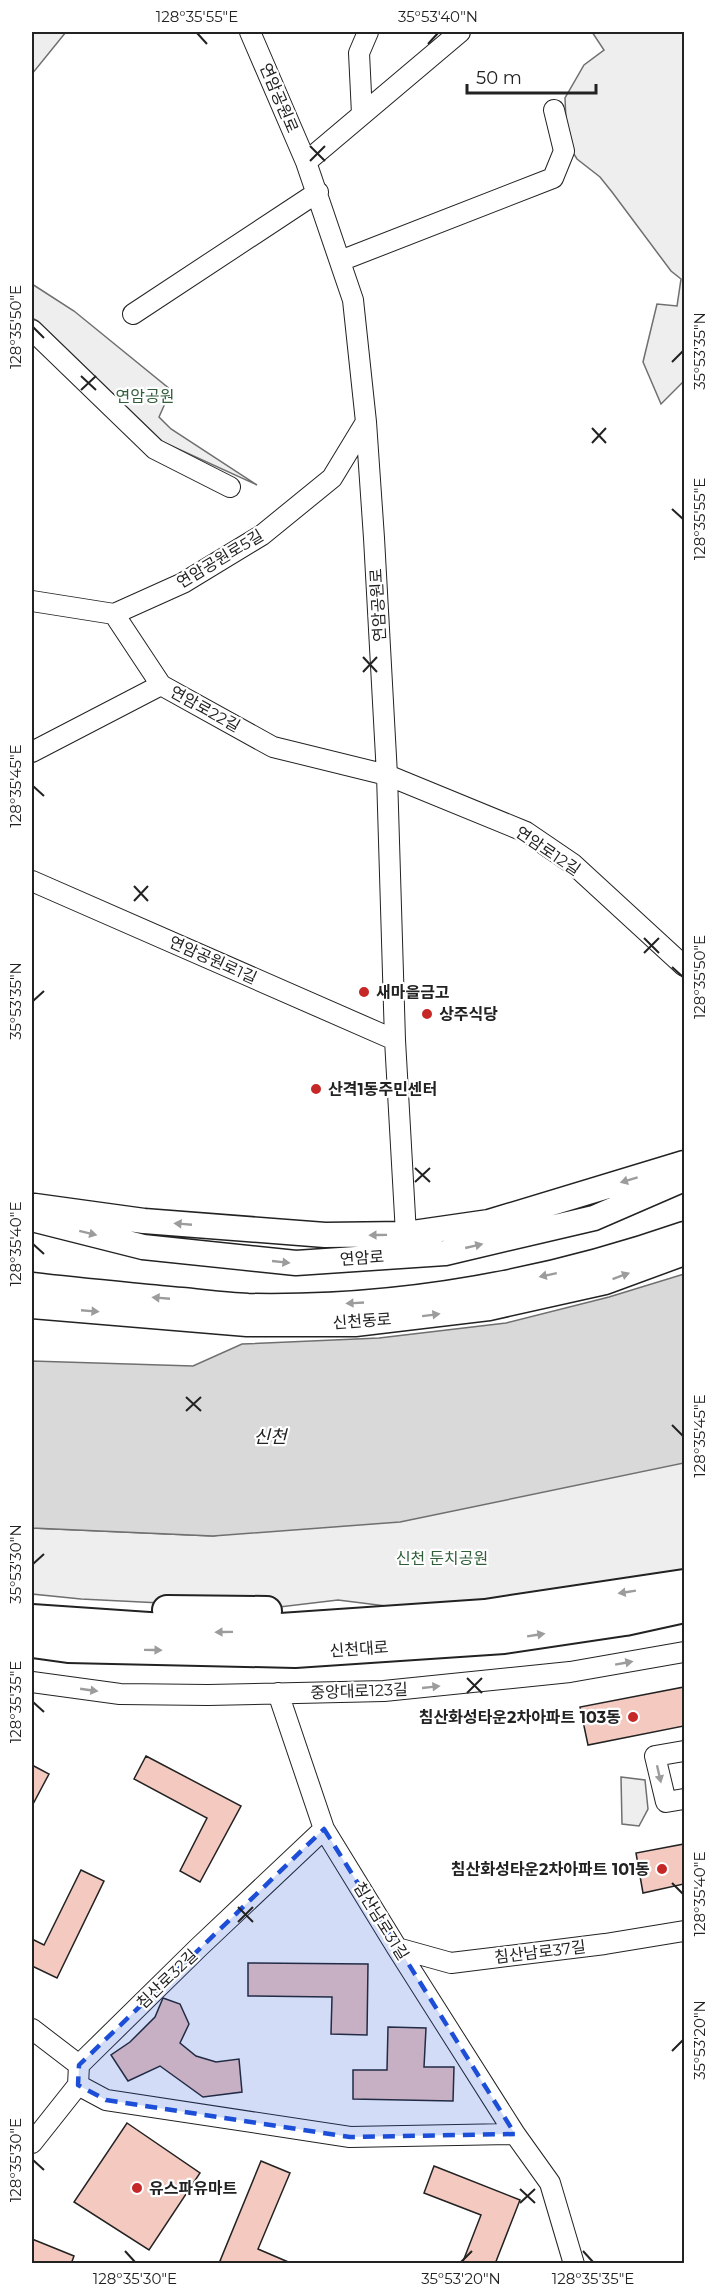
<svg xmlns="http://www.w3.org/2000/svg" width="716" height="2295" viewBox="0 0 716 2295" font-family="Montserrat,'Noto Sans KR',sans-serif">
<style>
.green{fill:#eee;stroke:#6f6f6f;stroke-width:1.5}
.water{fill:#d9d9d9;stroke:#6f6f6f;stroke-width:1.5}
.building{fill:#f3c9c0;stroke:#222;stroke-width:1.5}
.lines{fill:none;stroke-linecap:round;stroke-linejoin:round}
.minor-casing{stroke:#222;stroke-width:22}
.major-casing{stroke:#222;stroke-width:27}
.highway-casing{stroke:#222;stroke-width:32}
.minor{stroke:#fff;stroke-width:20}
.major{stroke:#fff;stroke-width:24}
.highway{stroke:#fff;stroke-width:28}
.oneway{fill:#9c9c9c}
.marked{fill:#1d4ed8;fill-opacity:0.2;stroke:#1d4ed8;stroke-width:4.5;stroke-dasharray:12 8;stroke-linejoin:round}
.ticks{fill:none;stroke:#222;stroke-width:2}
.poi-dot{fill:#c62828;stroke:#fff;stroke-width:2}
.labels{text-anchor:middle;dominant-baseline:central;stroke-width:4.5;stroke-linejoin:round;paint-order:stroke}
.street-label{font-size:16px;fill:#222;stroke:#fff}
.park-label{font-size:16px;fill:#2f5e38;stroke:#fff}
.poi-label{font-size:16px;font-weight:bold;fill:#222;stroke:#fff;text-anchor:start}
.water-label{font-size:18px;font-style:italic;fill:#222;stroke:#fff}
.neatline{fill:none;stroke:#222;stroke-width:2}
.ticks-label{font-size:15px;text-anchor:middle;fill:#222}
</style>
<rect width="100%" height="100%" fill="#fff"/>
<path class="green" d="M32 32H66L32 74Z
M592 32H684V381L661 404 643 362 657 304 677 306 681 279 671 271 612 192 600 177 577 159 567 143 565 98 584 65 604 50Z
M32 284 74 311 171 390 159 417 171 429 257 485 163 442 38 321 32 318Z
M684 1461V1578L442 1613 338 1600 238 1612 201 1605 81 1599 32 1594V1528L213 1536Z
M621 1777 645 1780 648 1809 639 1826 622 1824Z"/>
<path class="water" d="M684 1274V1463L400 1522 213 1536 32 1528V1361L193 1366 242 1344 379 1338 506 1323 609 1297Z"/>
<path class="building" d="M684 1687V1726L588 1745 580 1707Z
M146 1756 241 1806 200 1882 180 1871 207 1818 134 1779Z
M32 1765 49 1774 32 1806Z
M684 1844V1884L643 1893 636 1853Z
M81 1870 104 1881 57 1978 32 1966V1939L44 1945Z
M248 1963 368 1964 367 2035 331 2034 332 1997 248 1996Z
M163 1998 180 2004 189 2024 180 2043 196 2056 216 2062 239 2059 242 2092 203 2097 160 2066 128 2081 111 2055 130 2042 155 2017Z
M388 2027 426 2028 424 2067H454L453 2101 353 2099V2070H387Z
M127 2123 200 2173 149 2250 74 2202Z
M261 2161 290 2173 258 2249 293 2264H226L220 2261Z
M434 2166 520 2200 495 2264H462L481 2215 424 2193Z
M32 2239 74 2256 71 2264H32Z"/>
<g class="lines">
<defs>
<path id="minor" d="M250 32 306 162 353 300 366 422 374 538 387 775 395 1040 406 1234
M362 114 359 53 368 32
M306 162 460 32
M340 261 553 178 564 151 554 110
M133 314 318 192
M32 330 155 449 230 487
M32 601 114 614 183 583 262 535 332 478 366 422
M114 614 161 685
M32 752 161 685 273 747 387 775 526 832 573 864 684 966
M32 881 395 1040
M32 1682 120 1694 208 1695 384 1691 570 1672 684 1652
M278 1693 324 1829 397 1948 515 2134 550 2183 574 2264
M684 1751 655 1756 666 1802 684 1799
M397 1948 451 1963 605 1944 684 1931
M32 2029 79 2065
M78 2085 106 2100 350 2137 515 2134
M32 2143 78 2085 79 2065 198 1948 324 1829"/>
<path id="major" d="M35 1206 144 1221 325 1235 406 1234 489 1222 684 1163
M32 1219 143 1247 296 1263 445 1253 594 1218 684 1179
M32 1285C81 1291 131 1295 181 1300 203 1302 226 1305 248 1306 399 1309 543 1283 684 1234
M32 1306 247 1324H355L489 1308 605 1282 684 1253"/>
<path id="highway" d="M167 1610 267 1611
M32 1619 222 1632 485 1614 684 1584
M32 1643 68 1648 295 1653 504 1639 625 1621 684 1608"/>
</defs>
<use href="#minor" class="minor-casing"/>
<use href="#major" class="major-casing"/>
<use href="#highway" class="highway-casing"/>
<use href="#minor" class="minor"/>
<use href="#major" class="major"/>
<use href="#highway" class="highway"/>
</g>
<defs><path id="oneway-solid" d="M-6-.8H1V-3.2L6.5 0L1 3.2V.8H-6Z" transform="scale(1.5)"/></defs>
<g class="oneway">
<use href="#oneway-solid" transform="translate(629 1180) rotate(163)"/>
<use href="#oneway-solid" transform="translate(183 1224) rotate(-175)"/>
<use href="#oneway-solid" transform="translate(88 1233) rotate(14)"/>
<use href="#oneway-solid" transform="translate(378 1235) rotate(179)"/>
<use href="#oneway-solid" transform="translate(474 1246) rotate(-13)"/>
<use href="#oneway-solid" transform="translate(281 1262) rotate(6)"/>
<use href="#oneway-solid" transform="translate(548 1275) rotate(168)"/>
<use href="#oneway-solid" transform="translate(621 1276) rotate(-20)"/>
<use href="#oneway-solid" transform="translate(161 1298) rotate(-175)"/>
<use href="#oneway-solid" transform="translate(355 1303) rotate(177)"/>
<use href="#oneway-solid" transform="translate(90 1311) rotate(5)"/>
<use href="#oneway-solid" transform="translate(431 1315) rotate(-7)"/>
<use href="#oneway-solid" transform="translate(627 1592) rotate(171)"/>
<use href="#oneway-solid" transform="translate(224 1632) rotate(179)"/>
<use href="#oneway-solid" transform="translate(536 1635) rotate(-9)"/>
<use href="#oneway-solid" transform="translate(153 1650) rotate(1)"/>
<use href="#oneway-solid" transform="translate(624 1663) rotate(-10)"/>
<use href="#oneway-solid" transform="translate(431 1687) rotate(-6)"/>
<use href="#oneway-solid" transform="translate(89 1690) rotate(8)"/>
<use href="#oneway-solid" transform="translate(659 1774) rotate(77)"/>
</g>
<path class="marked" d="M324 1829 515 2134 350 2137 106 2100 78 2085 79 2065Z"/>
<path class="ticks" d="M197 33 207 44M428 44 438 33M310 146 325 161M310 161 325 146M33 327 44 338M672 362 683 351M81 376 96 390M81 390 96 376M592 428 606 443M592 443 606 428M672 509 683 519M363 657 377 672M363 672 377 657M33 786 44 796M134 886 148 901M134 901 148 886M644 938 659 953M644 953 659 938M672 967 683 977M33 1001 44 991M415 1168 430 1182M415 1182 430 1168M33 1244 44 1254M186 1397 201 1411M186 1411 201 1397M672 1425 683 1436M33 1564 44 1554M467 1678 482 1693M467 1693 482 1678M33 1702 44 1712M672 1883 683 1894M238 1907 253 1922M238 1922 253 1907M672 2051 683 2040M33 2160 44 2170M520 2189 535 2203M520 2203 535 2189M125 2251 135 2262M583 2251 593 2262M461 2262 472 2251"/>
<g class="poi-dot">
<circle cx="364" cy="992" r="6"/>
<circle cx="427" cy="1014" r="6"/>
<circle cx="316" cy="1089" r="6"/>
<circle cx="633" cy="1717" r="6"/>
<circle cx="662" cy="1869" r="6"/>
<circle cx="137" cy="2188" r="6"/>
</g>
<g class="labels">
<g class="street-label">
<text transform="translate(279 98) rotate(67)">연암공원로</text>
<text transform="translate(220 559) rotate(-31)">연암공원로5길</text>
<text transform="translate(378 605) rotate(-93)">연암공원로</text>
<text transform="translate(205 709) rotate(29)">연암로22길</text>
<text transform="translate(548 851) rotate(34)">연암로12길</text>
<text transform="translate(213 960) rotate(24)">연암공원로1길</text>
<text transform="translate(362 1258) rotate(-4)">연암로</text>
<text transform="translate(362 1321) rotate(-4)">신천동로</text>
<text transform="translate(359 1649) rotate(-4)">신천대로</text>
<text transform="translate(359 1691) rotate(-2)">중앙대로123길</text>
<text transform="translate(381 1921) rotate(58)">침산남로31길</text>
<text transform="translate(540 1952) rotate(-7)">침산남로37길</text>
<text transform="translate(167 1979) rotate(-44)">침산로32길</text>
</g>
<g class="park-label">
<text x="145" y="396">연암공원</text>
<text x="442" y="1558">신천 둔치공원</text>
</g>
<g class="poi-label">
<text x="376" y="992">새마을금고</text>
<text x="439" y="1014">상주식당</text>
<text x="328" y="1089">산격1동주민센터</text>
<text x="621" y="1717" text-anchor="end">침산화성타운2차아파트 103동</text>
<text x="650" y="1869" text-anchor="end">침산화성타운2차아파트 101동</text>
<text x="149" y="2188">유스파유마트</text>
</g>
<g class="water-label">
<text x="270" y="1437">신천</text>
</g>
</g>
<rect width="716" height="2295" fill="none" stroke="#ffffff" stroke-width="66"/>
<path d="M467 84v9h129v-9" fill="none" stroke="#222222" stroke-width="3"/>
<text x="476" y="84" font-size="18" fill="#222222" stroke="#ffffff" stroke-width="4.5" paint-order="stroke">50 m</text>
<rect x="33" y="33" width="650" height="2229" class="neatline"/>
<g class="ticks-label">
<text x="197" y="22">128°35'55"E</text>
<text x="438" y="22">35°53'40"N</text>
<text transform="translate(16 327) rotate(-90)" y="5">128°35'50"E</text>
<text transform="translate(700 351) rotate(-90)" y="5">35°53'35"N</text>
<text transform="translate(700 519) rotate(-90)" y="5">128°35'55"E</text>
<text transform="translate(16 786) rotate(-90)" y="5">128°35'45"E</text>
<text transform="translate(700 977) rotate(-90)" y="5">128°35'50"E</text>
<text transform="translate(16 1001) rotate(-90)" y="5">35°53'35"N</text>
<text transform="translate(16 1244) rotate(-90)" y="5">128°35'40"E</text>
<text transform="translate(700 1436) rotate(-90)" y="5">128°35'45"E</text>
<text transform="translate(16 1564) rotate(-90)" y="5">35°53'30"N</text>
<text transform="translate(16 1702) rotate(-90)" y="5">128°35'35"E</text>
<text transform="translate(700 1894) rotate(-90)" y="5">128°35'40"E</text>
<text transform="translate(700 2040) rotate(-90)" y="5">35°53'20"N</text>
<text transform="translate(16 2160) rotate(-90)" y="5">128°35'30"E</text>
<text x="135" y="2284">128°35'30"E</text>
<text x="461" y="2284">35°53'20"N</text>
<text x="593" y="2284">128°35'35"E</text>
</g>
</svg>
